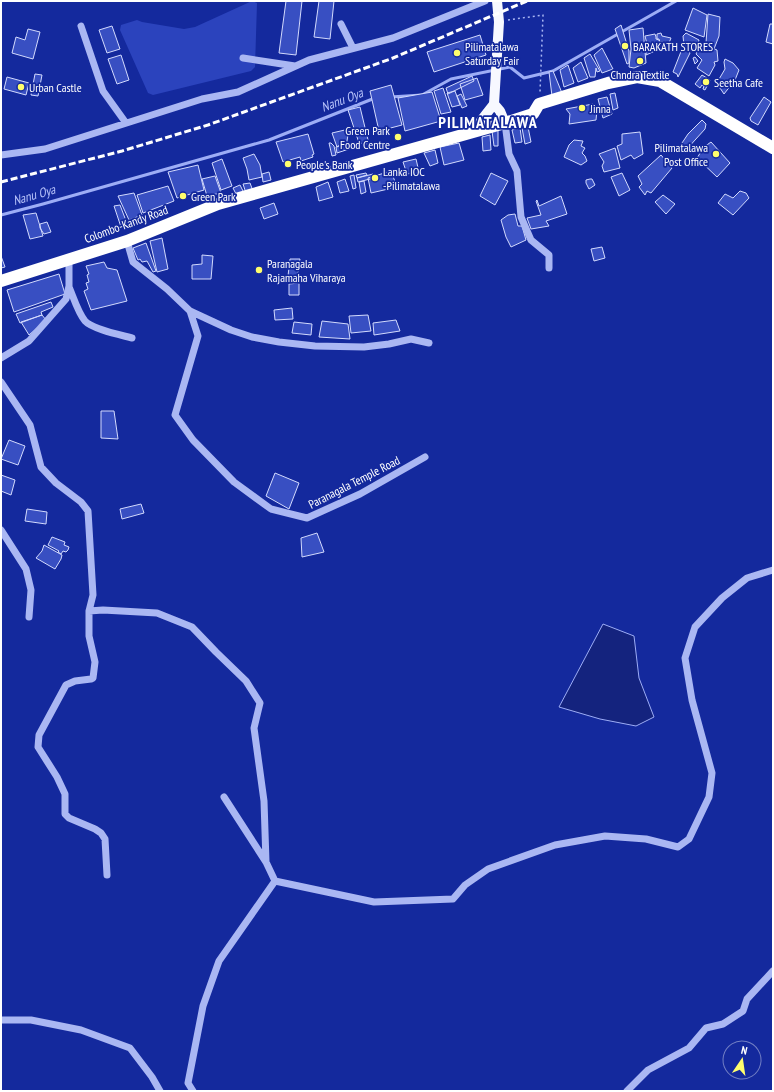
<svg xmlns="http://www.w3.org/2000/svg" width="774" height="1092" viewBox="0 0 774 1092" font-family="'PT Sans Narrow',sans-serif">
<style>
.green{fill:#2b43bd}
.water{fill:#14237e;stroke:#9dadf6}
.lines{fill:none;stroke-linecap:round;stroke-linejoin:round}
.stream{stroke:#9dadf6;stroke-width:3}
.building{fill:#384fc2;stroke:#d3dafd}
.path{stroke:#aab7f3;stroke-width:1.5;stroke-dasharray:2 3;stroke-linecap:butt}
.minor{stroke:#aab7f3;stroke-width:7}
.major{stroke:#f7f8ff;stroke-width:10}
.highway{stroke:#fff;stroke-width:12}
.rail{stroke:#fff;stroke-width:3;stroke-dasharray:7 3;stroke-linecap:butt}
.poi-dot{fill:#fffe6d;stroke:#14299d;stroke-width:1.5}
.labels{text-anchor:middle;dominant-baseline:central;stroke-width:3.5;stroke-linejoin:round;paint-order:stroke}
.poi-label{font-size:12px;fill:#fff;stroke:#14299d;text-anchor:start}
.street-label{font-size:12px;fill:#fff;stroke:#14299d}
.water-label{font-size:13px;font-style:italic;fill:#b7c2fa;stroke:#14299d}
.district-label{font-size:16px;font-weight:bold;letter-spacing:1px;fill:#fff;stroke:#14299d}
</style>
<rect width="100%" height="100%" fill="#14299d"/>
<path class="green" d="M252 1 257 3 255 67 251 71 153 95 148 93 120 30 121 25 137 20 142 22 184 29 195 27Z"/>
<path class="water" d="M603 624 634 636 639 678 654 717 636 726 600 719 559 707Z"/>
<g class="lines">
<path class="stream" d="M390 97 422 95 451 79 510 67 524 78 553 71 676 1
M1 215 43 204 269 140 375 98"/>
</g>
<path class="building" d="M286 1H302L296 55 279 53Z
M319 1H334L330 39 314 37Z
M693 8 707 15 704 37 685 30Z
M708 14 720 17 719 36 714 49 706 43Z
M770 24H773V44L766 42Z
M621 25 629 51V63L627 64 615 29Z
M112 26 120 49 107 53 99 30Z
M643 28 646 63 634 68 629 67 631 49 629 30Z
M28 29 40 32 33 59 12 53 16 37 25 40Z
M661 33 662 36 671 38 669 43 660 42 659 39H657V34Z
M686 33 699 40 697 46 692 52 687 46H684L683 36Z
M655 34 656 37V39L659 40 660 42 655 51 646 55 647 44 645 36Z
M480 35 486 55 434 72 427 52Z
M705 45 717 50 718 61 714 62 715 65 709 76 697 68 702 60 696 54 699 48Z
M602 48 613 69 602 73 594 55Z
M686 48 690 53 678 77 677 74 673 72 682 49Z
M590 54 600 71 597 72 596 68 595 77H590L584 58Z
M121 55 129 80 117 84 108 59Z
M695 57 698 61 695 64 693 58Z
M725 59 733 63 739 70 735 80 724 94 720 88 715 86 725 69 724 62Z
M581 62 588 78 578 82 573 68Z
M568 65 574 83 564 87 560 70Z
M553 71 562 93 552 96 549 72Z
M35 74 42 75 38 96 31 95Z
M702 75 710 80 705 90 703 89 704 86 702 85 700 88 695 84Z
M472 76 474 81 448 94 446 88Z
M7 77 29 83 26 95 4 89Z
M477 78 483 95 465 100 460 84Z
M391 85 402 125 379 131 370 91Z
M443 88 451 112 441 114 434 91Z
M455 91 460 105 452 107 447 93Z
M432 92 441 121 405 131 398 98Z
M615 93 618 108 613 110 610 94Z
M461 94 467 106 462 108 457 96Z
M607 97 612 114 603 118 598 99Z
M764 97 771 102 758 125 751 121 750 118Z
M593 104 597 110 596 120 569 124 570 114 566 109Z
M360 107 369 144 359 143 348 110Z
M702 120 706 124 705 129 686 150 680 146 688 134Z
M528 127 531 142 525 144 522 128Z
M520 128 522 142 515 143 512 130Z
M349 129 347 141 350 149 346 150 343 144 337 147 332 133Z
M498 130V146H494L492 131Z
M640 132 643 154 634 159 631 155 621 160 617 146 622 144V134Z
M308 134 314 154 312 155 313 157 301 161 300 157 283 162 276 142Z
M490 135 491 150 483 151 482 137Z
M574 140 583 141 581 146 585 148 582 153 585 156 587 161 581 165 564 157 569 145Z
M711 142 730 163 717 177 697 158 704 147Z
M329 143H331L334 146 336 155 332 156Z
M459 143 464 160 444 165 440 147Z
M343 144 346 150 337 153 336 147Z
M615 148 620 168 604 172 602 166 604 162 599 154Z
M435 150 438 163 430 166 424 153Z
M254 154 260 165 262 177 249 180 247 169 243 158Z
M661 155 672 168 651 193 647 191 645 195 639 187 642 184 638 176Z
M222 159 232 186 221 190 212 163Z
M416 159 419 172 407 174 403 162Z
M198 165 204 190 177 198 168 172Z
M391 171 397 187 371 193 368 178Z
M269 172 271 180 263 182 262 174Z
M366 173 367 175 357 178 356 175Z
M491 173 508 181 495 205 480 196Z
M622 173 630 190 619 196 611 177Z
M373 174 374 178 358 182 357 178Z
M354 175 356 188 353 189 350 176Z
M215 176 221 193 207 196 202 179Z
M345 179 349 191 340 193 337 182Z
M590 179H592L595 185 589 189 586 183V180Z
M364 181 366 192 361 194 359 182Z
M328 182 333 197 319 201 316 187Z
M250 183 253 191 246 193 243 184Z
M240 185 244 193 237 196 233 188Z
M168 186 174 201 143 213 137 195Z
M740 191 746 193 749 198 733 215 718 203 725 194 733 198Z
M134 193 142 215 129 220 118 196Z
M663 195 675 204 666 214 655 202Z
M561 196 567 214 546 221 549 226 531 229 527 218 541 215 536 201 537 200 539 206Z
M274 203 278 214 264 219 260 208Z
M120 205 128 226 121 227 114 206Z
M36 213 43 236 30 239 23 215Z
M515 214 518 226H522L526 240 511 247 506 237 501 220 508 215Z
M47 222 51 232 44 234 40 228V224Z
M162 238 168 269 157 272 150 241Z
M146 243 156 271 153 272 147 261 142 262 140 259 138 260 133 248Z
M602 247 605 258 594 261 591 249Z
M202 255 213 256 211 279H192V265L202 264Z
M1 256 5 267 1 268Z
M290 259H300L297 278 288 276Z
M104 262 107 268 117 270 127 301 91 310 84 291 88 289 86 283 89 282 87 275 89 274 86 266Z
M59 274 65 294 14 312 7 290Z
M299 283V295H289V284Z
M51 302 53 307 41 312 42 315 20 323 16 314Z
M292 308 293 319 275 320 274 310Z
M42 315 46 320 29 335 21 322Z
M368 315 371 331 351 333 349 316Z
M396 320 400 331 374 335 373 323Z
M322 321 348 324 350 339 319 337Z
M294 322 312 324 311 335 292 333Z
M101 411H114L118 439 101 438Z
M9 440 25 446 18 465 1 459Z
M275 473 299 483 289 509 266 496Z
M1 475 15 480 11 495 1 491Z
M141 504 144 513 122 519 120 509Z
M27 509 47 512 46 524 25 521Z
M317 533 324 552 302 557 301 538Z
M52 537 65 542 64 545 69 547 68 550 66 552 63 551 61 554 58 552 59 551 48 545Z
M44 545 62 555 61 559 55 569 36 558 42 551Z"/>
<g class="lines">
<path class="path" d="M508 20 543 15 540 92"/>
<path class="minor" d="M341 24 353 48
M81 26 103 91 126 123
M243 58 295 66
M505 123 509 154 517 171 521 217 531 240 549 255V268
M1 155 45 149 202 99 238 92 309 60 393 38 485 1
M127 241 133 262 167 289 190 311 198 336 175 415 193 440 234 482 271 509 307 518 360 494 425 457
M69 287C73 296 78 313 85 321 92 329 121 335 132 338
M190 311 231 330 252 337 279 342 315 346 364 347 389 344 411 339 429 343
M1 358 29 341 66 299 69 286V259
M1 382 30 425 41 467 56 483 81 502 88 511 93 595 89 611V636L95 662 93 678 91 679 75 681 66 685 39 735 38 747 57 777 65 794V814L69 818 95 829 101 833 105 839 107 875
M1 530 26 569 31 590 29 617
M89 611 103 610 157 613 192 627 216 652 246 681 260 703 254 728 264 801 266 862 275 881
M224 797 266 862
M1 1020H31L81 1030 130 1048 152 1077 160 1091
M193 1091 188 1083 203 1006 219 961 275 881 374 902 453 899 465 885 488 869 555 845 605 836 646 839 678 847 689 839 709 797 712 773 692 700 685 658 695 627 722 598 747 578 773 570
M627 1091 648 1070 689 1048 706 1028 723 1024 743 1011 747 999 773 971"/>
<path class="major" d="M494 104 499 22 497 1
M494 104 500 111 505 123
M474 131 483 118 494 104"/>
<path class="highway" d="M1 281 127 241 218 204 505 123 533 114 539 104 608 83 637 77 660 81 773 148"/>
<path class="rail" d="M1 182 122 151 208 125 393 58 527 1"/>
</g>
<g class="poi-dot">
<circle cx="625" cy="46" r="4"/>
<circle cx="457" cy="53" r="4"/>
<circle cx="640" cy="61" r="4"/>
<circle cx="706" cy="82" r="4"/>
<circle cx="21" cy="87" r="4"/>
<circle cx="582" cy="108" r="4"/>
<circle cx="398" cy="137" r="4"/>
<circle cx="716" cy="154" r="4"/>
<circle cx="288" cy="164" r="4"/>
<circle cx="375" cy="178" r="4"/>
<circle cx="183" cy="196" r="4"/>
<circle cx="259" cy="270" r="4"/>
</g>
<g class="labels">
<g class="poi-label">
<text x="465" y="46">Pilimatalawa<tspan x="465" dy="14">Saturday Fair</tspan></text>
<text x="633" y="46">BARAKATH STORES</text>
<text x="640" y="74" text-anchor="middle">Chndra Textile</text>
<text x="714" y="82">Seetha Cafe</text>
<text x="29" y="87">Urban Castle</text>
<text x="590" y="108">Jinna</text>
<text x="390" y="130" text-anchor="end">Green Park<tspan x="390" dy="14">Food Centre</tspan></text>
<text x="708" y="147" text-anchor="end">Pilimatalawa<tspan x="708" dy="14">Post Office</tspan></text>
<text x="296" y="164">People's Bank</text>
<text x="383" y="171">Lanka IOC<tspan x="383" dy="14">-Pilimatalawa</tspan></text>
<text x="191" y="196">Green Park</text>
<text x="267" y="263">Paranagala<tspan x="267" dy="14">Rajamaha Viharaya</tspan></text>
</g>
<g class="street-label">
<text transform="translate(126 224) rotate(-20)">Colombo-Kandy Road</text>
<text transform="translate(354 482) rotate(-27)">Paranagala Temple Road</text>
</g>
<g class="water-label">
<text transform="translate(342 100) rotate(-21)">Nanu Oya</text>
<text transform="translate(34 195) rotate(-16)">Nanu Oya</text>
</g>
<g class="district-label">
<text x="488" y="122">PILIMATALAWA</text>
</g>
</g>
<rect width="774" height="1092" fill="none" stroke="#ffffff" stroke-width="4"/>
<g transform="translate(742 1060) rotate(13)"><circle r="19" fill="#14299d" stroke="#727fc4"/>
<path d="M0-3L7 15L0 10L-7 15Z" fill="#fffe6d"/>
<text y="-6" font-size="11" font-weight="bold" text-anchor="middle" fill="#ffffff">N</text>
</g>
</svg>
